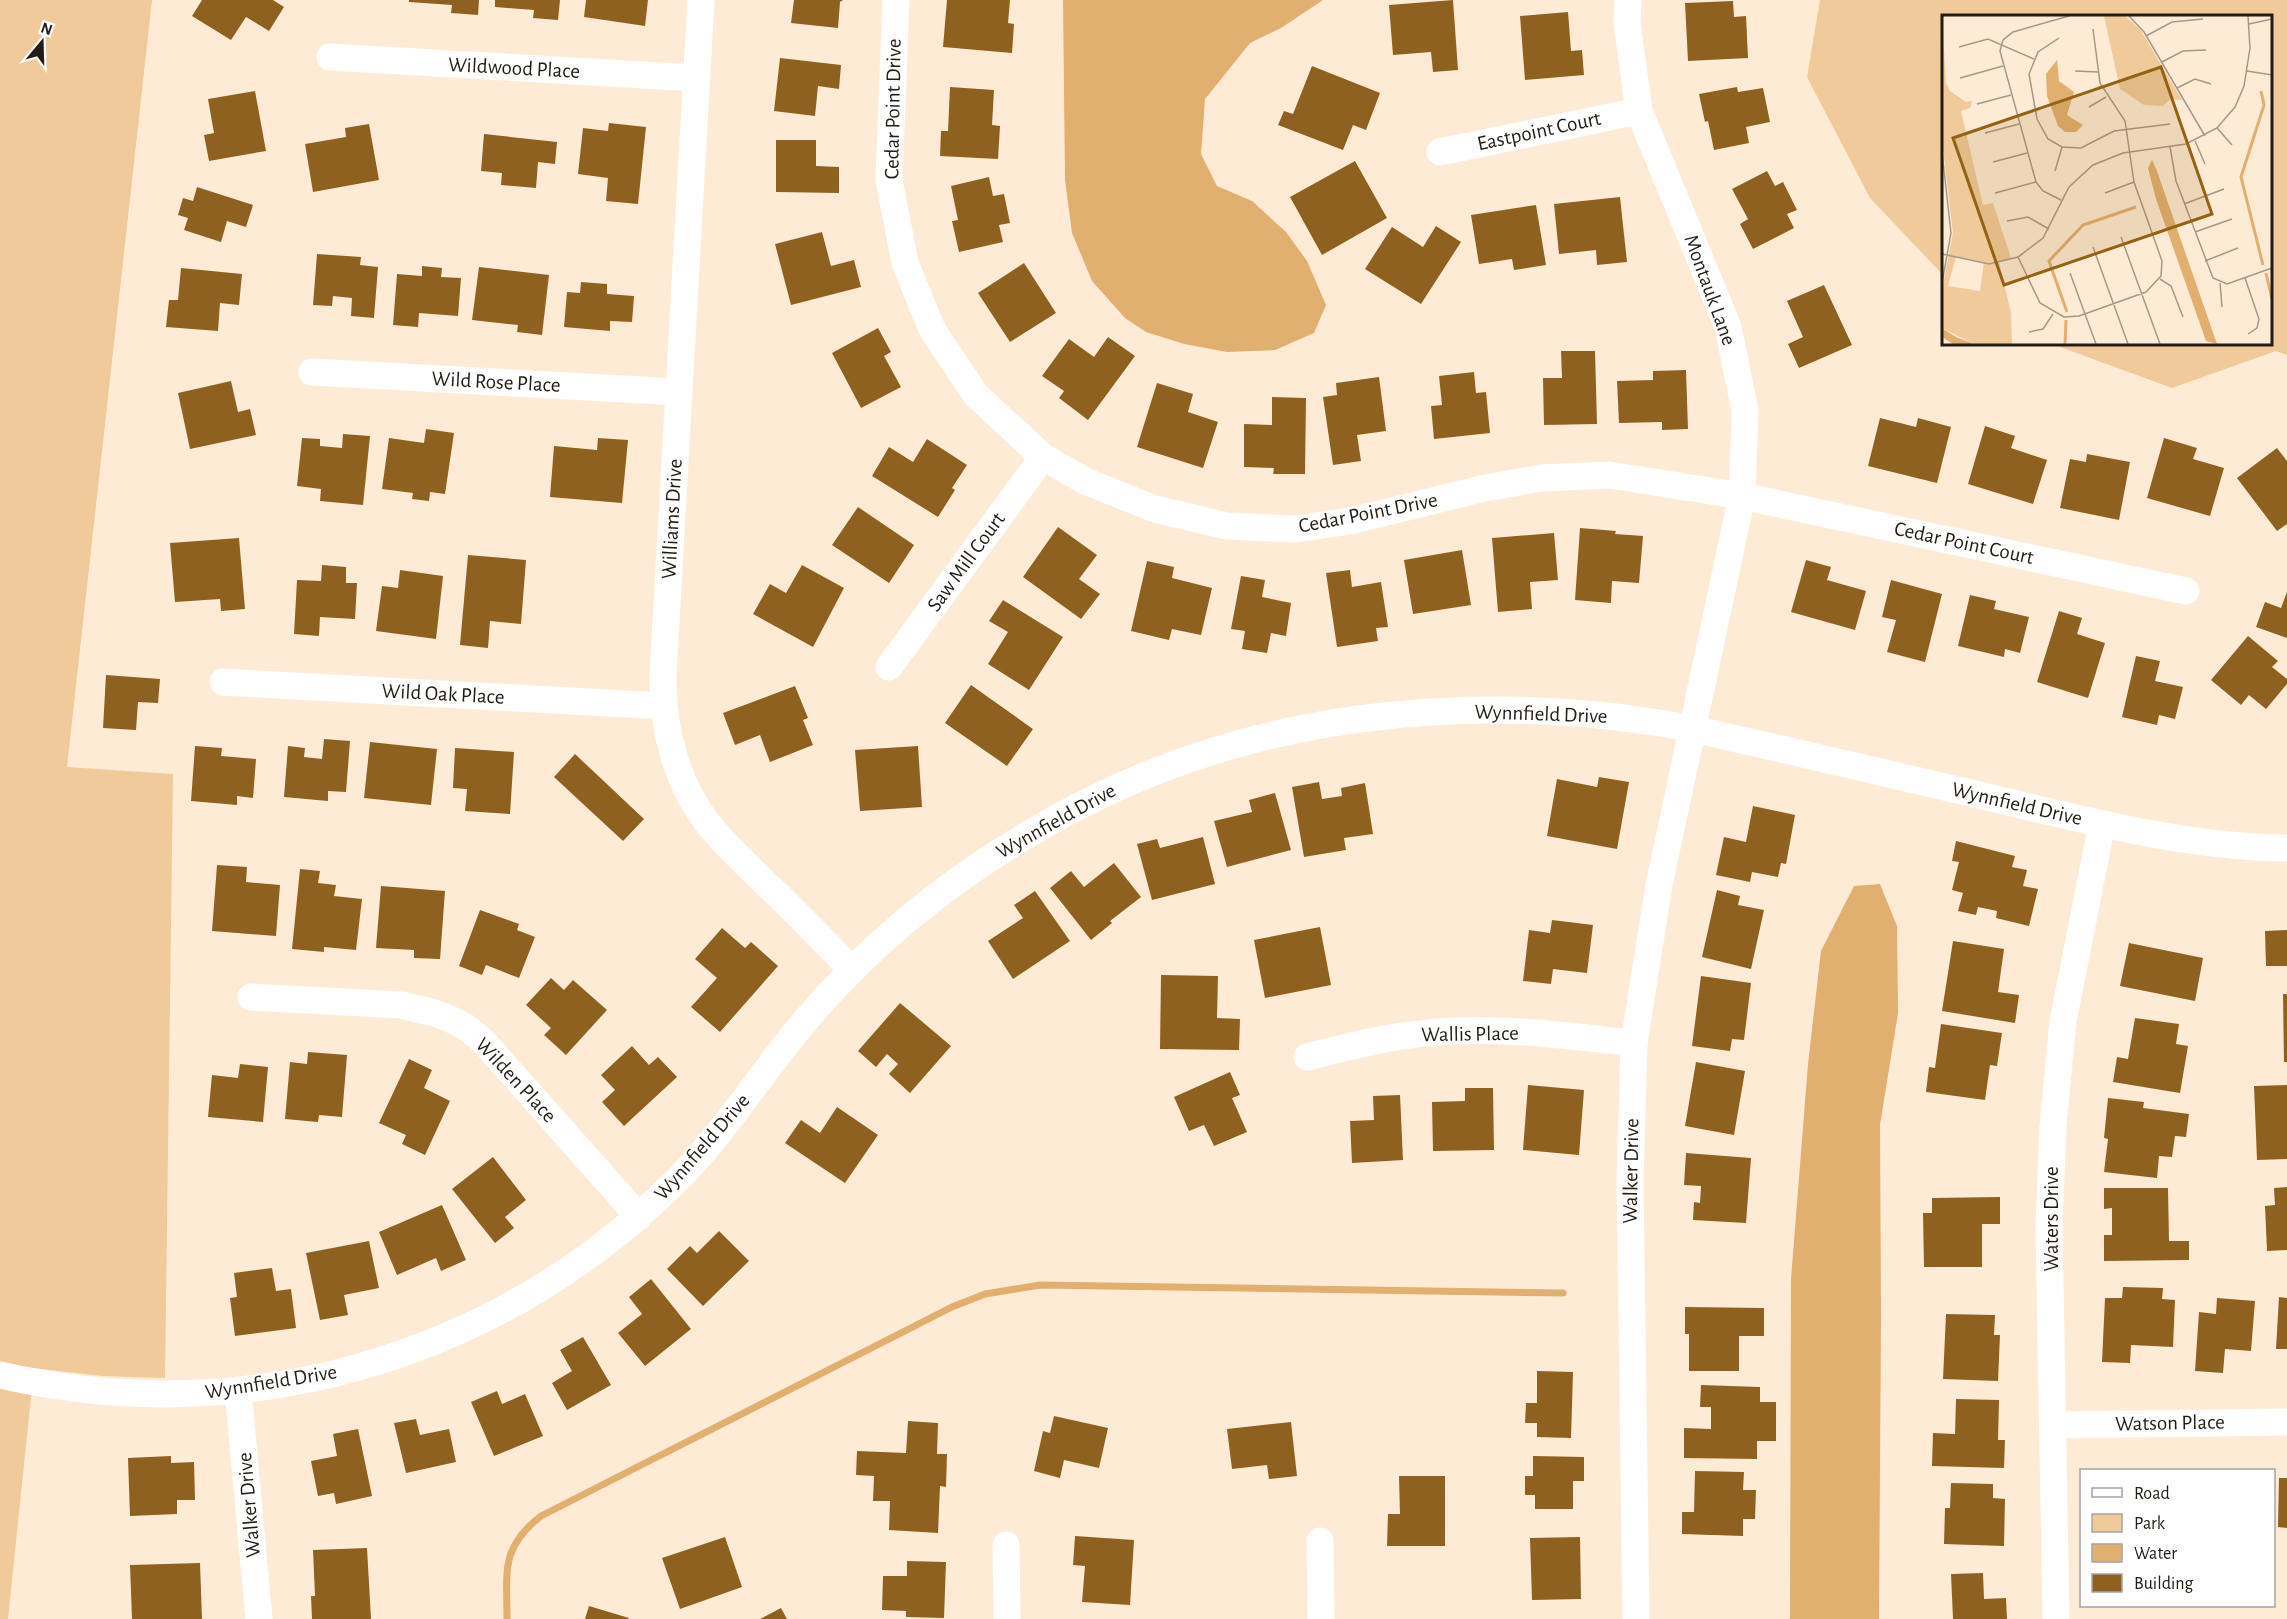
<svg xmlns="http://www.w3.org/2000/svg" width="2287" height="1619" viewBox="0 0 2287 1619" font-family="'Alegreya Sans',sans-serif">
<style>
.green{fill:#f0ca9b}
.water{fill:#e1af70}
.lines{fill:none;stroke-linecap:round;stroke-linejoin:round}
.stream{stroke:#e1af70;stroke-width:7}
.building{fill:#8f6120}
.street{stroke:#fff;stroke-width:27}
.labels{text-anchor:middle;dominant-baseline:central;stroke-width:4.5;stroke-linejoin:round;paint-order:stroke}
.street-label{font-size:21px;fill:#221c14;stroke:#fff}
.inset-river{fill:none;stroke:#e1af70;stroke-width:3}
.inset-road{fill:none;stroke:#a69888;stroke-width:1.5}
.view{fill:#946213;fill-opacity:0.15;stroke:#946213;stroke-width:3}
.inset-edge{fill:none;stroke:#221c14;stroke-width:3}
</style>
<rect width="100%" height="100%" fill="#feebd6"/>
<path class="green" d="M0 0H152L67 767 173 774 165 1378 102 1376 34 1368 8 1619H0Z
M1820 0H2287V355L2276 351 2172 388 2052 344H2270V16H1944L1943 275 1870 198 1807 77Z"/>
<path class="water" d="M1063 0H1323L1281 28 1250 43 1205 99 1201 154 1217 186 1252 201 1286 232 1307 261 1326 305 1314 333 1275 350 1227 352 1184 344 1146 332 1125 318 1092 281 1072 233 1065 180Z
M1880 884 1897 926 1898 1013 1880 1125 1881 1315 1879 1619H1790L1791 1279 1808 1064 1821 951 1854 886Z"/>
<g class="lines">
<path class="stream" d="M507 1619C507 1572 500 1548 541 1516L952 1307 985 1294 1040 1285 1563 1293"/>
</g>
<path class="building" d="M202 0H273L284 7 269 31 246 17 231 40 192 16Z
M409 0H479L478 15 451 13 452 5 409 2Z
M495 0H560L558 20 533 18 534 10 495 7Z
M586 0H648L645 26 584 17Z
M794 0H843L840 2 838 28 791 23Z
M947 0H1010L1008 23 1014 24 1012 53 943 47Z
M1453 0 1458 70 1433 72 1431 52 1393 55 1389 5Z
M1733 1 1734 17 1746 16 1748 58 1688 61 1685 3Z
M1568 12 1571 51 1582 50 1584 75 1525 80 1520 16Z
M780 58 841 65 839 89 818 86 815 116 774 111Z
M1312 66 1380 93 1366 130 1353 125 1343 150 1278 125 1284 111 1293 114Z
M950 87 994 90 992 125 1000 126 998 159 940 156 941 131H948Z
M1737 87 1738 92 1763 88 1770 122 1746 127 1749 143 1714 150 1708 121 1705 122 1699 94Z
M255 91 266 151 209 161 204 135 214 133 208 99Z
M609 123 646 127 638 204 606 201 608 178 578 174 583 128 608 131Z
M369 124 379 180 313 192 305 144 346 137 345 128Z
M484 134 557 142 555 164 538 162 536 188 501 185 502 173 481 171Z
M776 140H816V166L839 167V193L776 192Z
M1355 161 1387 218 1322 255 1290 197Z
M1767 171 1775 186 1783 182 1797 210 1787 214 1794 228 1753 249 1740 224 1748 219 1732 189Z
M989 177 993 196 1004 194 1010 223 999 225 1003 242 959 252 952 221 958 220 951 186Z
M197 187 253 205 246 227 227 221 221 242 184 230 188 218 178 215 183 198 193 201Z
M1620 197 1627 262 1597 265 1596 250 1559 254 1554 204Z
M1536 205 1546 265 1514 270 1512 259 1479 264 1471 215Z
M1436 226 1461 242 1421 304 1365 269 1392 227 1423 247Z
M822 232 831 266 854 260 861 287 791 305 775 244Z
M317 254 361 257 360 265 378 267 374 318 351 316 352 298 333 296 332 306 313 305Z
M1024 263 1056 313 1010 342 978 293Z
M422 266 442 268 441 277 461 278 458 316 419 313 418 327 393 325 397 274 422 276Z
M479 267 549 275 542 335 517 332 518 325 472 320Z
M181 268 242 274 239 305 220 303 218 331 166 327 169 300H178Z
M581 282 607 284V294L634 296 632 322 610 321V331L564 327 567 292 580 293Z
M1824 285 1852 345 1799 368 1788 344 1803 337 1787 301Z
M878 328 891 352 884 356 901 387 861 408 832 353Z
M1108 337 1135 356 1088 420 1059 398 1064 391 1042 376 1069 339 1094 357Z
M1561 351H1595L1597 424 1544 425 1543 378H1562Z
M1686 370 1688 429 1662 430V422L1619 423 1617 381 1653 380V371Z
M1474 372 1476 393 1486 392 1490 433 1434 439 1431 406 1442 405 1439 376Z
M1379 377 1386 431 1357 435 1361 461 1333 465 1323 397 1337 395 1336 383Z
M231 381 238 412 250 409 256 435 190 449 178 393Z
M1157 383 1193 394 1188 412 1218 422 1203 468 1137 447Z
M1272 397 1306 398 1305 474H1273L1274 468 1244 467V424L1272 425Z
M1880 418 1916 427 1918 418 1951 427 1937 483 1868 466Z
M1985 426 2015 436 2011 448 2047 460 2033 504 1968 484Z
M426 429 454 433 445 494 430 492 429 501 412 499 413 493 382 489 389 438 424 443Z
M343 434 370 436 363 505 320 501 321 489 297 486 302 438 320 439V446L342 448Z
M598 438 628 440 622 503 550 497 554 446 597 450Z
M2164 438 2197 448 2193 459 2224 468 2210 516 2147 498Z
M927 439 967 465 952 488 955 490 938 517 872 476 889 447 913 462Z
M2277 448 2287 461V524L2277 531 2237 478Z
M2087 454 2130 462 2119 520 2060 508 2070 459 2086 462Z
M858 507 914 545 889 583 832 545Z
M1058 527 1097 555 1079 579 1100 594 1081 619 1023 577Z
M1580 528 1616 531 1615 534 1643 536 1639 583 1612 581 1611 603 1575 600Z
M1554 533 1558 580 1530 582 1532 609 1498 612 1492 538Z
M239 538 245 609 221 611 220 599 175 602 170 543Z
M1462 550 1471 605 1413 614 1404 560Z
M468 555 526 560 521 624 490 621 488 648 460 645Z
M1806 560 1831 567 1827 580 1866 591 1855 630 1791 612Z
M1147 561 1174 567 1172 578 1212 588 1201 635 1172 629 1169 640 1131 631Z
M322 565 346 567V583H357L355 619 320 617 319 636 294 634 297 580 321 581Z
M802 565 844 588 813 647 753 614 770 584 786 593Z
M400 570 443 576 436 639 376 631 382 586 398 588Z
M1350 570 1352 587 1381 582 1388 627 1376 628 1378 641 1337 647 1326 573Z
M1241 576 1265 580 1262 597 1291 603 1286 636 1271 633 1267 653 1242 649 1245 631 1231 629Z
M1891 580 1942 594 1925 662 1887 652 1896 620 1882 617Z
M2287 592V638L2256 627 2265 602 2281 608Z
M1970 595 1996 601 1994 609 2029 617 2020 653 2005 649 2004 657 1958 646Z
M1003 600 1063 637 1029 690 988 664 1008 632 989 621Z
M2059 611 2082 618 2077 634 2105 643 2088 698 2037 682Z
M2248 636 2278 661 2272 667 2287 679V684L2266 709 2249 695 2241 705 2211 680Z
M2136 656 2160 661 2155 681 2183 687 2175 719 2159 715 2157 725 2122 717Z
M106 675 160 679 158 703 138 702 136 730 103 728Z
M971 685 1033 729 1007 766 945 723Z
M795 686 808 718 803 720 813 745 770 762 760 735 735 745 723 713Z
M324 739 350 741 346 792 328 791V801L284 797 288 746 305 748 304 757 322 759Z
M370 742 437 749 431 805 364 798Z
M195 746 222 748 221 756 256 759 253 798 237 796V805L191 801Z
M918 746 922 807 860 811 855 750Z
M455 748 514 752 510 814 465 811 467 789 453 788Z
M575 754 644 819 623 841 554 777Z
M1599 777 1629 782 1617 849 1547 836 1557 779 1597 787Z
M1319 782 1322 799 1342 796 1341 788 1365 783 1373 834 1344 838 1346 850 1304 857 1292 787Z
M1275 793 1291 850 1227 867 1214 821 1252 812 1249 800Z
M1753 806 1795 815 1786 864 1781 863 1778 877 1752 872 1750 882 1716 875 1724 837 1746 842Z
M1203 837 1215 884 1152 900 1137 844 1157 839 1160 848Z
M1956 841 2015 856 2012 867 2027 870 2023 886 2038 889 2029 926 1996 918 1997 911 1978 907 1976 915 1958 911 1963 893 1952 890 1959 862 1952 861Z
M1114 863 1141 897 1110 921 1112 923 1091 940 1050 888 1071 871 1084 887Z
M217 865 247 867 246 882 280 885 276 936 212 931Z
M300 869 320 871 318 883 336 885 334 896 362 899 356 950 324 947V952L292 949Z
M381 886 445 891 440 959 414 958V950L376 948Z
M1717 890 1740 896 1738 905 1764 910 1751 969 1702 957Z
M1035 891 1070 941 1013 979 988 941 1023 918 1014 905Z
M480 910 519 924 517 930 535 937 519 978 486 965 482 975 459 966Z
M1552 920 1593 925 1587 973 1553 969 1551 984 1523 981 1529 930 1550 933Z
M1320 927 1331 985 1265 998 1254 940Z
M722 928 745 948 751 942 778 966 720 1032 691 1007 717 978 695 959Z
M2287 930V966H2266L2265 931Z
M1953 941 2004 949 1998 992 2019 995 2015 1023 1942 1011Z
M2129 943 2203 958 2195 1001 2120 986Z
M1161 975 1218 976 1217 1018 1240 1019 1239 1050 1160 1049Z
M1701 976 1751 983 1744 1040 1732 1039 1730 1051 1692 1046Z
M551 978 564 990 573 980 607 1010 566 1055 544 1035 551 1028 526 1005Z
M2283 994H2287V1062H2284Z
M900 1003 951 1046 910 1093 889 1074 898 1064 887 1054 876 1067 858 1051Z
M2135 1018 2179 1024 2176 1044 2188 1046 2180 1093 2113 1082 2117 1057 2128 1059Z
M1941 1024 2002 1033 1997 1066 1990 1065 1985 1100 1926 1092 1929 1067 1935 1068Z
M632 1046 649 1065 658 1057 677 1077 624 1126 602 1102 615 1090 601 1075Z
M308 1052 347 1055 342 1117 319 1115 318 1122 285 1119 290 1062 307 1064Z
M409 1059 432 1070 424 1088 450 1101 425 1155 402 1144 406 1135 379 1123Z
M1696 1062 1745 1071 1734 1135 1685 1126Z
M240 1064 268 1067 263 1122 208 1117 212 1075 238 1078Z
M1230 1072 1240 1095 1232 1098 1247 1132 1214 1146 1204 1125 1189 1131 1174 1097Z
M1528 1085 1584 1090 1579 1155 1523 1150Z
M2287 1085V1159L2257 1160 2254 1086Z
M1465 1088H1493L1494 1150 1433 1151 1432 1102 1465 1101Z
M1400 1095 1403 1160 1352 1163 1350 1121 1374 1120 1373 1096Z
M2108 1098 2144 1102 2143 1108 2189 1114 2186 1137 2175 1136 2172 1157 2159 1156 2157 1178 2104 1172 2108 1139 2104 1138Z
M837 1107 878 1135 845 1183 785 1143 801 1120 820 1133Z
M1686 1153 1751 1158 1746 1223 1693 1220 1694 1202 1700 1203 1701 1186 1684 1185Z
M493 1157 526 1200 505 1217 514 1228 495 1243 452 1189Z
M2287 1187V1250L2267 1251 2265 1206 2275 1205 2274 1188Z
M2104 1188H2168L2169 1241H2189V1260L2104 1261V1235H2112V1208L2104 1209Z
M2000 1197V1224H1982V1267H1924L1923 1213H1932V1198Z
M442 1205 466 1260 441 1271 436 1258 397 1275 379 1232Z
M719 1231 749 1261 703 1306 667 1269 690 1246 697 1253Z
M369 1241 379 1288 344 1295 348 1315 320 1320 306 1253Z
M272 1268 276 1291 291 1289 296 1328 235 1336 230 1298 237 1297 234 1273Z
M651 1279 691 1329 645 1366 618 1333 642 1314 629 1297Z
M2123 1287 2163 1288 2162 1299 2175 1300 2173 1347 2131 1345 2130 1363 2102 1362 2105 1298H2122Z
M2279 1297 2287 1298V1349H2276Z
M2217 1298 2255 1301 2251 1351 2225 1349 2223 1373 2195 1371 2199 1312 2216 1314Z
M1685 1307 1764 1308V1336H1739V1371H1689V1334H1685Z
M1946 1314 1995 1315 1994 1335H2000L1998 1381 1943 1379Z
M583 1337 611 1385 567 1410 552 1383 572 1371 560 1350Z
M1537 1371 1573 1372 1571 1438 1537 1437V1423H1525L1526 1403H1537Z
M1701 1385 1760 1387V1402H1776V1441H1757V1459L1684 1458V1428L1711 1429V1407H1700Z
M497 1391 502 1404 525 1394 543 1436 494 1456 471 1402Z
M1956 1399 1999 1400 1998 1440H2005L2004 1468 1932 1466 1933 1433 1955 1434Z
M1054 1416 1108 1428 1099 1468 1064 1460 1060 1478 1034 1471 1043 1431 1050 1433Z
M416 1419 420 1435 449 1429 456 1462 406 1473 394 1423Z
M908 1421 938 1423 937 1454H947L946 1487 940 1486 938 1533 889 1530 890 1501H873L874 1476 856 1475 857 1451 906 1453Z
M1291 1422 1297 1476 1269 1479 1267 1465 1232 1469 1227 1429Z
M358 1429 372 1496 336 1504 334 1493 318 1496 311 1461 337 1456 333 1434Z
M171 1456V1463L194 1462 195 1500H177V1514L130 1516 128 1458Z
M1533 1456 1584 1457V1481H1573V1509H1535V1495H1525V1476H1533Z
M1695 1471 1744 1472 1743 1490H1756L1755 1519H1743V1536L1682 1534V1512H1694Z
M1399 1476H1445V1546H1387L1388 1514H1400Z
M2279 1478H2287V1528L2278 1527Z
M1951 1483 1993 1484V1498L2005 1499 2004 1546 1944 1544 1945 1508H1950Z
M1075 1536 1134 1540 1130 1605 1082 1602 1085 1566 1073 1565Z
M725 1537 742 1587 680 1609 662 1558Z
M1580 1537 1581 1599 1532 1600 1530 1538Z
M367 1548 371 1619H312L311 1596H315L313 1550Z
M907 1561 946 1562 944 1618 906 1617V1611L882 1610 883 1576H907Z
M200 1563 202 1619H132L130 1565Z
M1983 1573 1984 1599 2006 1598 2007 1619H1953L1951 1574Z
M589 1606 629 1618 628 1619H585Z
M781 1608 787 1619H760Z"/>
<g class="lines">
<path class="street" d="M701 0 663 675C662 731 678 791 716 833 736 856 759 877 781 898 805 922 829 946 852 970
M896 0 889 180 905 263 932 329 976 395 1043 457 1085 481 1155 509 1227 526 1296 529 1350 521 1485 488 1541 478 1610 475 1742 496 2186 591
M1628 0 1627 23 1639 111 1728 327 1745 411 1742 496 1659 885 1634 1043 1630 1182 1636 1619
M330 57 697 78
M1440 152 1639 111
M312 372 679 392
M889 667 1043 457
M223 682 663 706
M251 997 401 1005 435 1013 450 1019 466 1027 484 1042 639 1217
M1307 1057C1341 1049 1375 1039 1410 1035 1485 1024 1560 1035 1634 1043
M0 1375C245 1432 500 1358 677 1180 725 1132 761 1073 805 1021 881 931 978 858 1083 804 1257 715 1460 693 1653 722 1694 728 1735 739 1777 748 1843 763 1909 779 1975 794 2077 818 2181 847 2287 848
M238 1390 259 1619
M2053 1425 2287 1422
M1320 1541 1321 1619
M1006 1545 1007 1619
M2056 1619 2049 1226 2053 1126 2063 1021 2102 824"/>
</g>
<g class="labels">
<g class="street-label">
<text transform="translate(514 68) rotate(3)">Wildwood Place</text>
<text transform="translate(893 109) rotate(-89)">Cedar Point Drive</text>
<text transform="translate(1539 131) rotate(-12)">Eastpoint Court</text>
<text transform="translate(1710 290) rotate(70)">Montauk Lane</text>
<text transform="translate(496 382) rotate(3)">Wild Rose Place</text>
<text transform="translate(1368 513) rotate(-11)">Cedar Point Drive</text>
<text transform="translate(672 519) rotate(-87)">Williams Drive</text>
<text transform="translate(1964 543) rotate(12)">Cedar Point Court</text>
<text transform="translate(966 562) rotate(-54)">Saw Mill Court</text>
<text transform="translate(443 694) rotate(3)">Wild Oak Place</text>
<text transform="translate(1541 714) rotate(2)">Wynnfield Drive</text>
<text transform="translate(2017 804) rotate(13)">Wynnfield Drive</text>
<text transform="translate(1056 821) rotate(-29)">Wynnfield Drive</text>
<text transform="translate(1470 1034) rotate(-1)">Wallis Place</text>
<text transform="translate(516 1080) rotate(47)">Wilden Place</text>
<text transform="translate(702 1147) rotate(-49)">Wynnfield Drive</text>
<text transform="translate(1631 1171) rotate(-89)">Walker Drive</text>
<text transform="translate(2051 1219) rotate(-90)">Waters Drive</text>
<text transform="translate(271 1382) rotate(-9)">Wynnfield Drive</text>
<text transform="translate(2170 1423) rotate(-1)">Watson Place</text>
<text transform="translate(249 1505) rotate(-95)">Walker Drive</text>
</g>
</g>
<g transform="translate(1942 15)">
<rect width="330" height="330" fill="#feebd6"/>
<path d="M0 1 4 68 8 76 24 87 30 86 28 93 19 96 41 190 51 188 69 243 57 247 69 298 70 329H32L0 313V275L11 218 0 125ZM14 242 42 247 38 276 6 271ZM162 1H183L198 14 240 85 229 84 221 91 202 90 178 74Z" fill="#f0ca9b" fill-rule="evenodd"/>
<path d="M115 45 117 66 132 77 125 100 141 110 134 117H123L116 111 105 81 104 59ZM210 145 215 156 275 329 264 326 214 184 206 153ZM0 313 14 322 32 329H11L0 322Z" fill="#e1af70"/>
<path class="inset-river" d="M319 76 322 90 299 162 321 250M324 258 330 284M125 297 107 246 141 210 194 192M123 329 124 305"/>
<path class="inset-road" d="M187 1 202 17 263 121M307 9 330 4M204 21 230 7 261 4M117 23 96 37 87 59 95 104 106 124 120 132 139 133 172 116 228 109M17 32 46 24 92 44M220 47 241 36 264 35M133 56 156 57M305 56 330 60M18 63 61 51M235 73 253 64 269 69M35 89 69 80M147 92 164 82M275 113 290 130M43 118 77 109M253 126 263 149M228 132 234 166 271 263 285 269 330 253M0 137 9 218 0 268M51 147 85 138M113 156 120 132M53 178 94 167M163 178 192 167M119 185 101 176 94 167 58 36 61 25 71 17 127 1M242 189 282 174M65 206 86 202 107 214M253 217 290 204M179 222 218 329M151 232 186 329M0 239 47 249 76 242 101 223 127 172 151 150 181 138 244 129 275 113 293 92 302 71 308 33 306 1M76 242 98 288 122 302 137 301 204 277 219 261 220 246 192 167 183 106 158 68 151 14M263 246 296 233M128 258 154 329M303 263 317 304 315 313 306 319M218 264 229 271 241 302M278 268 280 292M87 317 101 314 111 299"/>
<path class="view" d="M219 52 270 199 62 270 11 123Z"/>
<rect width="330" height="330" class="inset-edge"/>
</g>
<rect x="2080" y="1469" width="195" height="138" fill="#ffffff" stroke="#a7a4a1" stroke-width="1.5"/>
<rect x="2092" y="1488" width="30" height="9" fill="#ffffff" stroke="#a7a4a1" stroke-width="1.5"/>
<text x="2134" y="1499" font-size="18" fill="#221c14">Road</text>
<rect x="2092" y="1514" width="30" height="18" fill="#f0ca9b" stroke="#a7a4a1" stroke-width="1.5"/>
<text x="2134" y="1529" font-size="18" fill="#221c14">Park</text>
<rect x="2092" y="1544" width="30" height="18" fill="#e1af70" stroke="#a7a4a1" stroke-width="1.5"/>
<text x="2134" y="1559" font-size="18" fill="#221c14">Water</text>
<rect x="2092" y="1574" width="30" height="18" fill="#8f6120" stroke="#a7a4a1" stroke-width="1.5"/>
<text x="2134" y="1589" font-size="18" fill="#221c14">Building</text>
<g transform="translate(42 42) rotate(19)" stroke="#ffffff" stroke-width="4.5" paint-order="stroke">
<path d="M0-4.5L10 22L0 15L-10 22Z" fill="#221c14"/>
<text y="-9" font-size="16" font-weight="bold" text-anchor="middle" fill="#221c14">N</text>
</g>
</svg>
